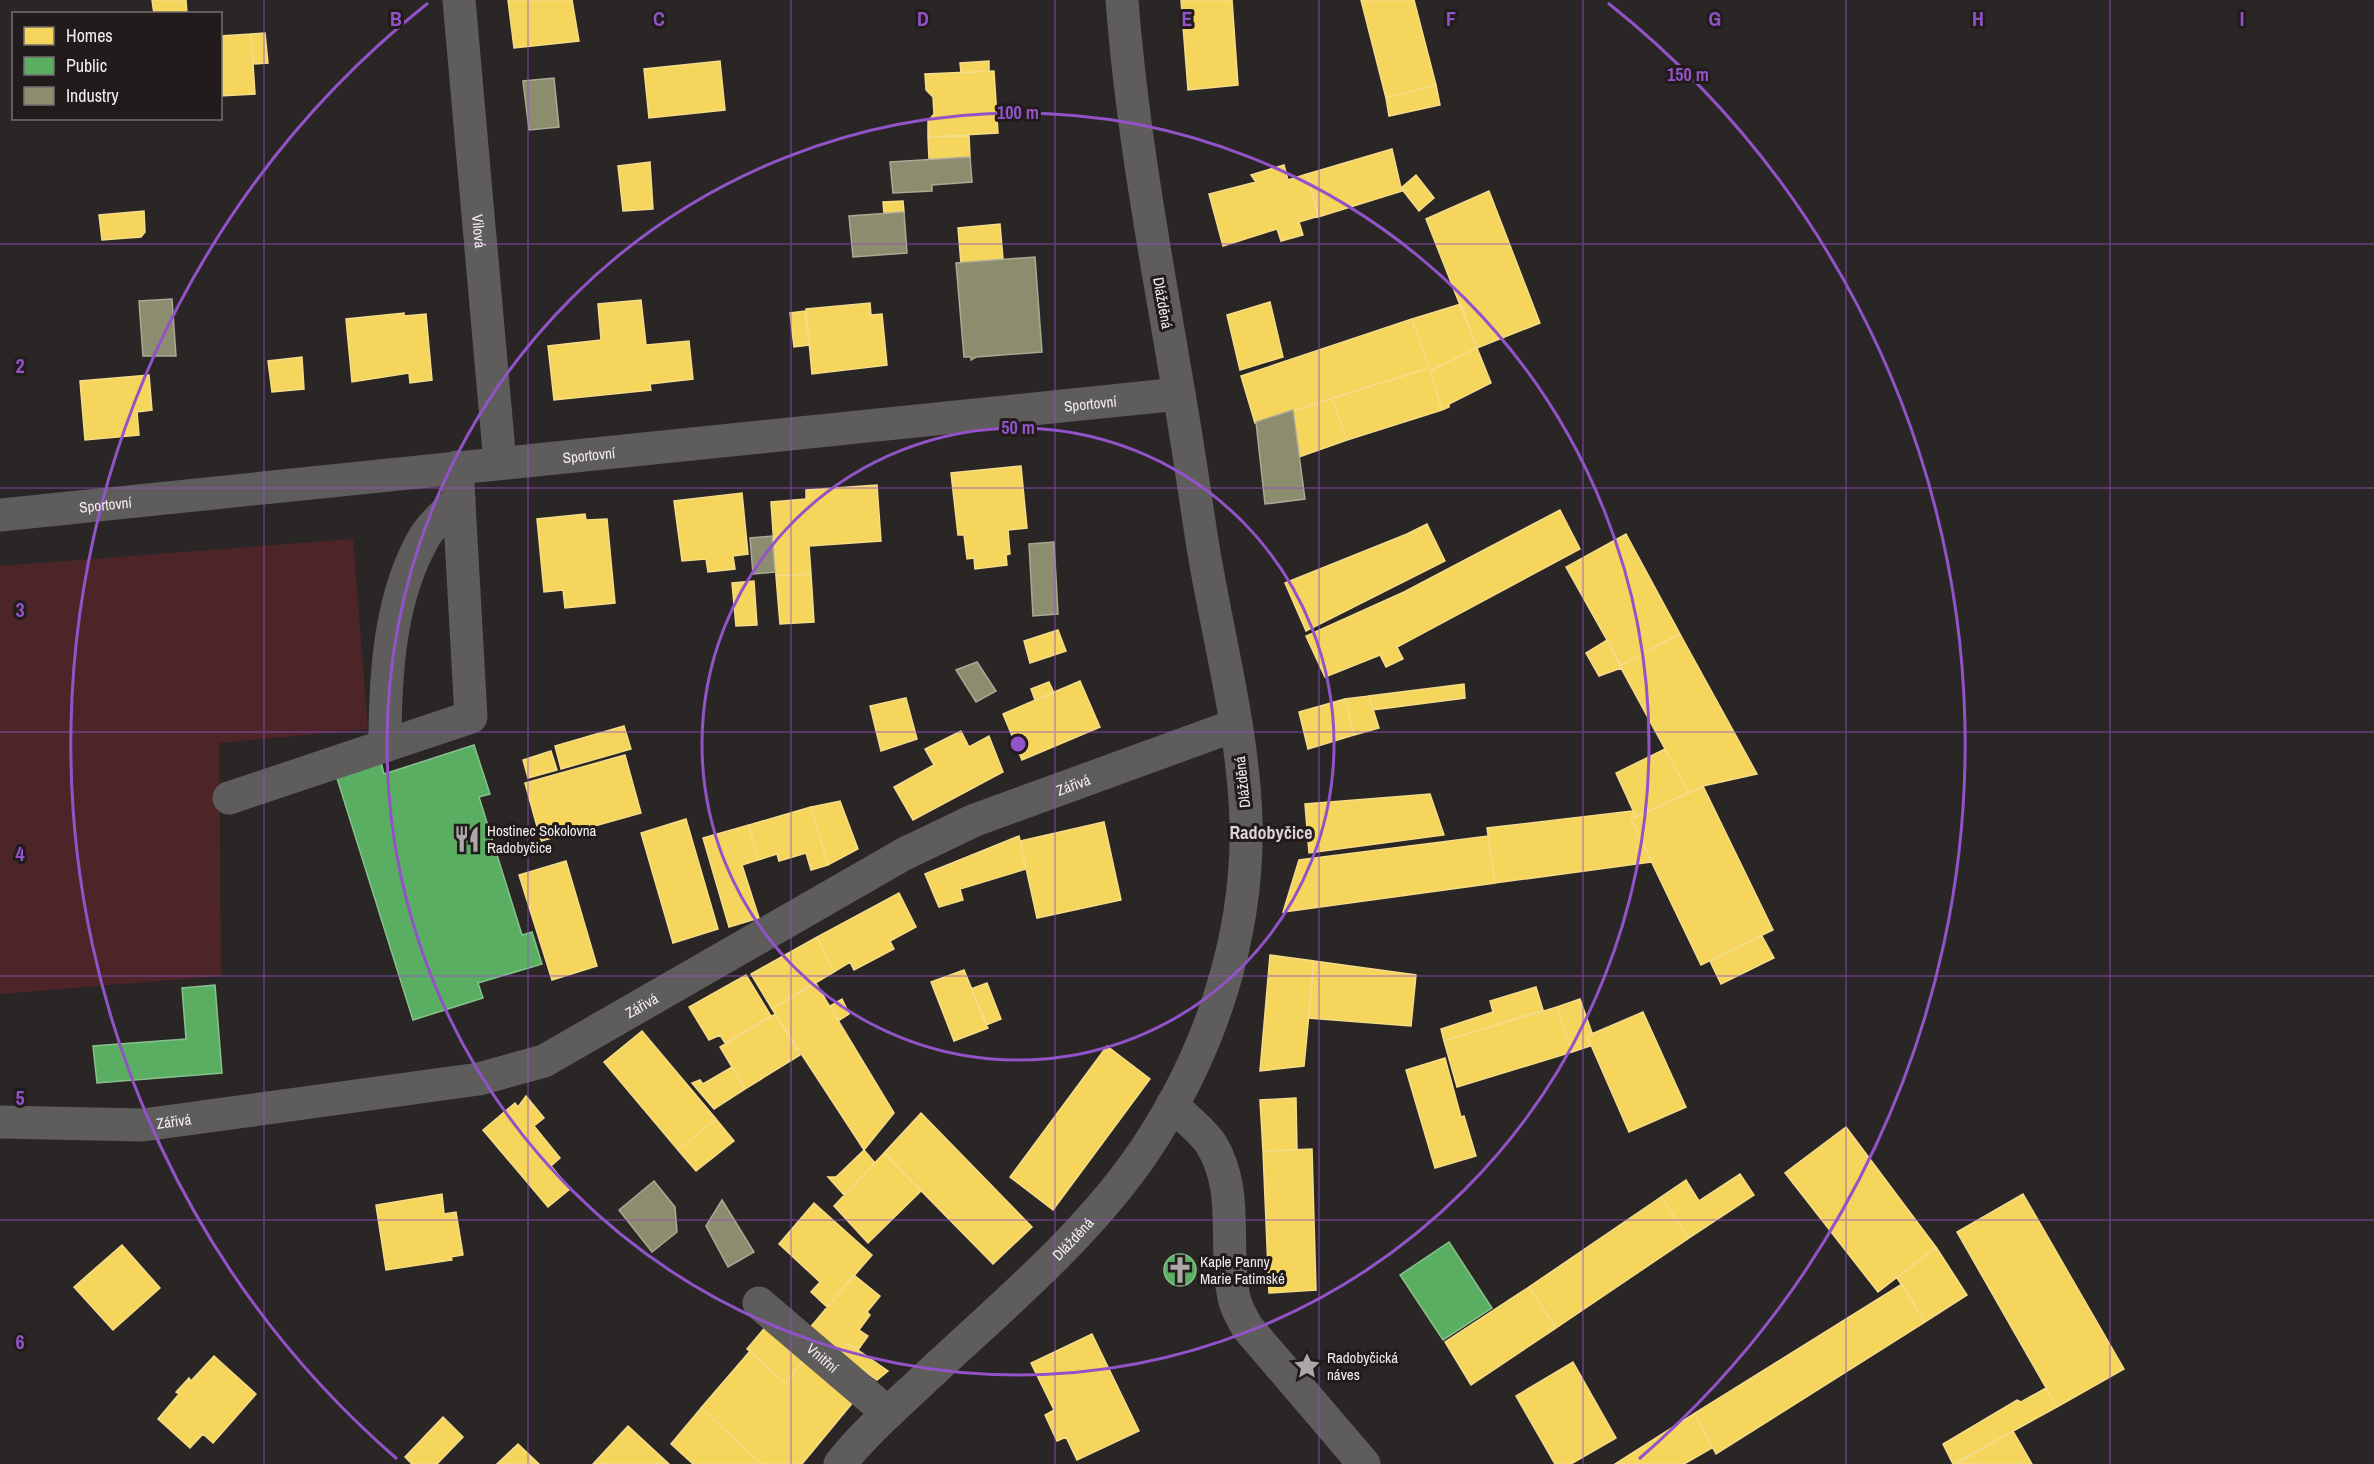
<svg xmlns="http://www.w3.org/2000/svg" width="2374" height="1464" viewBox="0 0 2374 1464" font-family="'Archivo Narrow',sans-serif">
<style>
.green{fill:#4d2529}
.homes{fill:#f6d55c;stroke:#f5dc88;stroke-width:1.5}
.public{fill:#5aae61;stroke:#88c18b;stroke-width:1.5}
.industry{fill:#8c8c6e;stroke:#aba994;stroke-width:1.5}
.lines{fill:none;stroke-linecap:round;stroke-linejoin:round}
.minor{stroke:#5f5c5c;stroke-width:33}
.grid{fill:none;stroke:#9353c8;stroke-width:1.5;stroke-opacity:0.55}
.ring{fill:none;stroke:#9353c8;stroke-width:3}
.labels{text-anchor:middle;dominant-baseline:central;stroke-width:6;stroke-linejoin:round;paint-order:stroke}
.street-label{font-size:15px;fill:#f3eeee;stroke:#221b1b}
.poi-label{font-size:15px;fill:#f3eeee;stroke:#221b1b;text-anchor:start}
.quarter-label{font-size:18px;font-weight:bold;fill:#ddd3d4;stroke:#221b1b}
.grid-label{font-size:20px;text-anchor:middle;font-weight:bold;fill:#9353c8;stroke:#221b1b;stroke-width:6;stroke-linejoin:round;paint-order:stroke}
.centre{fill:#9353c8;stroke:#221b1b;stroke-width:3}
.ring-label{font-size:18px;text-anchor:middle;font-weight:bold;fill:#9353c8;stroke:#221b1b;stroke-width:6;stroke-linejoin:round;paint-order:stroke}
</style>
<rect width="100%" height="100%" fill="#2a2626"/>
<path class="green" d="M353 539 368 729 219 743 221 976 0 994V566Z"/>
<path class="homes" d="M152 0H186L187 14H154Z
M508 0H572L579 41 514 48Z
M1181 0H1232L1238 85 1188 90Z
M1361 0H1414L1436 85 1386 98Z
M265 33 268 63 253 64 251 34Z
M251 34 255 94 220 96V36Z
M720 61 725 110 649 118 644 69Z
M989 61V71L961 73 960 63Z
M994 71 998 133 928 137V121L934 114 933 97 926 90 925 74Z
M1436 85 1440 105 1389 116 1386 98Z
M969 136 970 157 929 159 928 137Z
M1392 149 1401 188 1405 190 1318 217 1307 174Z
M650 162 653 209 623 211 618 166Z
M1284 165 1288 180 1307 174 1319 216 1299 222 1303 235 1281 241 1277 229 1223 246 1209 194 1256 182 1251 175Z
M1416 175 1434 198 1419 211 1401 188Z
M1489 191 1540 323 1477 348 1426 219Z
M903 201 904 212 884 213 883 202Z
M144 211 145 232 141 237 102 240 99 215Z
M1000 224 1003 259 961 264 958 228Z
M641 300 646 345 689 341 693 379 650 384 651 390 554 400 548 346 601 340 598 304Z
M1270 302 1283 357 1240 370 1227 315Z
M870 303 871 315 882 314 887 365 812 374 806 309Z
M1461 304 1477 348 1430 371 1412 319Z
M805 311 809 345 794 347 790 313Z
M404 313V316L426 314 432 380 410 383 409 373 352 382 346 319Z
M1412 319 1429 368 1255 423 1241 376Z
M1477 348 1491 383 1449 404V407L1442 410 1430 371Z
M302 357 304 389 272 392 268 361Z
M1429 368 1442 410 1347 440 1332 398Z
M149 375 152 410 137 412 139 435 85 440 80 381Z
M1332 398 1347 440 1299 457 1293 411Z
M1021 466 1027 528 1008 530 1010 554 1006 555 1007 565 975 569 974 558 967 559 964 535H958L951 473Z
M877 485 881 541 809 546 811 574 776 576 771 502 806 499V490Z
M742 493 748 554 733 556 735 569 708 572 706 559 682 561 674 501Z
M1560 510 1580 549 1397 647 1403 659 1386 667 1380 655 1325 677 1306 636 1404 592Z
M585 514 586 520 607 519 615 603 565 608 563 590 544 592 537 519Z
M1427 524 1445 561 1306 631 1285 583 1407 534Z
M1626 534 1680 634 1621 665 1566 567Z
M811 574 814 622 780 624 776 576Z
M754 581 757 625 736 626 732 583Z
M1058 630 1066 651 1030 663 1024 641Z
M1680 634 1757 774 1703 786 1689 793 1621 668V665Z
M1607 640 1621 668 1599 676 1586 653Z
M1080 681 1100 727 1022 760 1003 714Z
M1049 682 1054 693 1035 700 1031 689Z
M1464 684 1465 698 1373 710 1369 696Z
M1369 696 1379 728 1354 735 1345 699Z
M906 698 917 739 881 751 870 706Z
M1345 699 1354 735 1308 749 1299 712Z
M624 726 631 749 561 769 555 746Z
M961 731 969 747 989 736 1003 772 913 820 894 787 934 765 925 749Z
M1665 749 1689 793 1636 817 1616 773Z
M551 751 557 770 528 778 523 760Z
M625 755 641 813 541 841 525 783Z
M1703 786 1773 930 1701 965 1631 819Z
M1430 794 1444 835 1309 853 1305 804Z
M840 801 858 849 828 865 811 807Z
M811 807 828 865 811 870 806 853 779 861 777 854 758 860 749 825Z
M1632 811 1636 817 1631 819 1652 862 1495 883 1487 828Z
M686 819 718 929 673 943 641 833Z
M1104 822 1121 900 1037 918 1020 841Z
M749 825 758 860 742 865 759 918 729 927 703 838Z
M1019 836 1026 869 960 889 963 900 939 907 925 874Z
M1488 836 1495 883 1283 912 1299 860Z
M566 861 597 966 552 980 519 875Z
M899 893 916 927 890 941 894 949 854 970 850 962 834 972 817 937Z
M1762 936 1774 958 1721 984 1710 961Z
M817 937 834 972 772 1009 751 974Z
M1270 955 1314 961 1304 1066 1260 1071Z
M1314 961 1416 975 1411 1026 1308 1018Z
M964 970 988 1028 954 1041 931 982Z
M746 975 771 1016 725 1043 720 1035 709 1040 689 1007Z
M815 982 894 1113 864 1150 772 1009Z
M987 983 1001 1019 986 1025 971 989Z
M1536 987 1543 1010 1444 1041 1441 1029 1493 1012 1490 1001Z
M842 999 849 1014 838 1021 830 1006Z
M1580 999 1592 1033 1587 1036 1590 1046 1572 1052 1557 1007Z
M1557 1007 1572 1052 1457 1087 1444 1041Z
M1643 1012 1686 1107 1629 1132 1587 1036Z
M775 1014 800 1055 745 1089 720 1047Z
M642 1031 716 1119 678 1150 604 1062Z
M1107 1046 1150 1079 1053 1210 1010 1177Z
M1445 1058 1461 1117 1464 1116 1476 1156 1435 1168 1406 1070Z
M732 1067 745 1089 714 1109 692 1083 700 1080 703 1084Z
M526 1096 544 1118 534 1126 560 1158 551 1166 570 1189 548 1207 483 1130 515 1103 518 1107Z
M1296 1098 1297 1150 1263 1151 1260 1100Z
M921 1113 1032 1227 993 1264 884 1153Z
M716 1119 734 1141 696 1171 678 1150Z
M1846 1127 1936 1247 1878 1292 1785 1173Z
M1312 1149 1316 1290 1269 1293 1263 1151Z
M864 1150 875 1163 844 1195 828 1177H836Z
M884 1153 921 1191 868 1243 834 1206Z
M1740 1174 1754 1195 1689 1238 1661 1197 1686 1180 1699 1201Z
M442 1194 444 1214 456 1212 463 1255 451 1257 452 1260 386 1270 376 1205Z
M2023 1194 2124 1369 2057 1407 1957 1232Z
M1661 1197 1689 1238 1556 1328 1529 1287Z
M814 1203 872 1255 827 1307 811 1292 820 1282 779 1244Z
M122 1245 160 1288 113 1330 74 1287Z
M1936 1247 1967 1295 1925 1322 1897 1278Z
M854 1275 880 1296 867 1312 870 1315 859 1330 868 1336 858 1350 847 1343 839 1354 809 1329Z
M1902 1284 1925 1322 1716 1454 1695 1413Z
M1529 1287 1556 1328 1471 1385 1445 1342Z
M767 1325 806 1358 785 1383 747 1349Z
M1092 1334 1139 1431 1077 1460 1066 1437 1057 1441 1045 1415 1054 1410 1031 1363Z
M847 1343 858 1350 888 1371 877 1380 839 1354Z
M750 1351 785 1383 806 1358 854 1401 802 1464H762L701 1408Z
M214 1356 256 1394 213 1443 203 1434 190 1448 158 1419 179 1394 176 1392 189 1378 191 1381Z
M1573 1362 1616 1438 1571 1464H1555L1516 1396Z
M2046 1388 2057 1407 1953 1464 1943 1444 2017 1400 2021 1402Z
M701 1408 762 1464H693L671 1444Z
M1695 1413 1712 1448 1684 1464H1615Z
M443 1417 463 1437 437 1464H412L405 1457Z
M628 1426 669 1464H593Z
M2013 1431 2032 1464H1956Z
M518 1444 539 1464H497Z"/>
<path class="public" d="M474 745 490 794 479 797 522 935 532 932 542 964 478 983 483 998 413 1020 336 775 381 762 384 774Z
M215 985 222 1073 97 1083 93 1046 186 1039 182 988Z
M1449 1242 1492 1308 1443 1340 1400 1275Z
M1164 1270a16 16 0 1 1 32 0a16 16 0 1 1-32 0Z"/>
<path class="industry" d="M554 78 559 127 529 130 523 81Z
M970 157 972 182 932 185V191L893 193 890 162Z
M904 212 907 253 853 257 849 216Z
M1035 257 1042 352 976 357 971 360V357H964L956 263Z
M172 299 176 356H143L139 301Z
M1293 410 1305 499 1265 504 1256 422Z
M772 536 775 572 753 574 750 538Z
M1054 542 1058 614 1033 616 1029 544Z
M977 662 996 691 976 702 956 670Z
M654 1181 675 1207 677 1232 652 1252 619 1210Z
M722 1200 754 1252 728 1267 706 1226Z"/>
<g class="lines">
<g class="minor">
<path id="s1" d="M459 0 500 463"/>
<path id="s2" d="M0 515 1179 394"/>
<path d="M385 746C385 676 389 597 425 536 433 523 448 511 459 499"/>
<path d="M229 798 471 717 457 467"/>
<path d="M1172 1105C1184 1117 1202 1130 1211 1144 1241 1192 1222 1251 1235 1302 1238 1311 1243 1319 1247 1327L1364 1464"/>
<path id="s3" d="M0 1122 143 1125 479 1079 544 1061 904 854 975 820 1236 725"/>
<path id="s4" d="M759 1303 888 1413"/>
<path id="s5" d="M840 1464C863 1435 892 1409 920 1383 997 1310 1085 1239 1145 1150 1210 1053 1249 937 1246 820 1243 728 1218 638 1203 547 1195 496 1188 445 1179 394 1157 263 1132 133 1122 0"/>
</g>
</g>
<path class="grid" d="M264 0V1464M528 0V1464M791 0V1464M1055 0V1464M1319 0V1464M1583 0V1464M1846 0V1464M2110 0V1464M0 244H2374M0 488H2374M0 732H2374M0 976H2374M0 1220H2374"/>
<g class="ring">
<circle cx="1018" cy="744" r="316"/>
<circle cx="1018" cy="744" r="631"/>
<path d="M397 1459A947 947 0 0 1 428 3M1608 3A947 947 0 0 1 1639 1459"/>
</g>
<defs>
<symbol id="restaurant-bare" viewBox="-9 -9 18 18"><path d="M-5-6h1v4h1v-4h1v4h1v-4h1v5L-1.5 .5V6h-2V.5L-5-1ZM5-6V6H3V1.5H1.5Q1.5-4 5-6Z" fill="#ada8a8" stroke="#221b1b" stroke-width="2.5" paint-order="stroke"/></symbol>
<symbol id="church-bare" viewBox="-9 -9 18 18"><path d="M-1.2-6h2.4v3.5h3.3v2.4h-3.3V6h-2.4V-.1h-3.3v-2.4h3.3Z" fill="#ada8a8" stroke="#221b1b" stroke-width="2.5" paint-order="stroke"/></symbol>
<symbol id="sight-bare" viewBox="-9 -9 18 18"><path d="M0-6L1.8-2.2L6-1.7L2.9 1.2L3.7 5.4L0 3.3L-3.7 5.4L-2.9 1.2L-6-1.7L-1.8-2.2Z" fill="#ada8a8" stroke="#221b1b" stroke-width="2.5" paint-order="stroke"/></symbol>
</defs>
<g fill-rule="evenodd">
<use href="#restaurant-bare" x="448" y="820" width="38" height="38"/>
<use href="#church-bare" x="1161" y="1251" width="38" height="38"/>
<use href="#sight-bare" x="1288" y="1347" width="38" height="38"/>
</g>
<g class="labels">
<g class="street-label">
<text stroke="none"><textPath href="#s1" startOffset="232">Vilová</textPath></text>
<text transform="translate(1163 303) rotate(80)">Dlážděná</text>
<text stroke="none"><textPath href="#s2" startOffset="1096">Sportovní</textPath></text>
<text stroke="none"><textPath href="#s2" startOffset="592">Sportovní</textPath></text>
<text stroke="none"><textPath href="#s2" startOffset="106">Sportovní</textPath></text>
<text transform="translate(1242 782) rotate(-96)">Dlážděná</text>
<text stroke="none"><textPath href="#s3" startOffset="1148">Zářivá</textPath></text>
<text stroke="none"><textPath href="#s3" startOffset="662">Zářivá</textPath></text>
<text stroke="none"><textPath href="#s3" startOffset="174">Zářivá</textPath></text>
<text stroke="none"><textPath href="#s5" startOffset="324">Dlážděná</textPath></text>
<text stroke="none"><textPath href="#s4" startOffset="84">Vnitřní</textPath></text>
</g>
<g class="poi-label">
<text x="487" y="830">Hostinec Sokolovna<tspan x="487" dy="17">Radobyčice</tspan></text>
<text x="1200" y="1261">Kaple Panny<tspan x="1200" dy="17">Marie Fatimské</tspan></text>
<text x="1327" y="1357">Radobyčická<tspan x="1327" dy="17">náves</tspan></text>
</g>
<g class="quarter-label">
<text x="1271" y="832">Radobyčice</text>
</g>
</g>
<g class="grid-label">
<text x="396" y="26">B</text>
<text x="659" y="26">C</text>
<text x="923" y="26">D</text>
<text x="1187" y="26">E</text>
<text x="1451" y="26">F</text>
<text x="1715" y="26">G</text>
<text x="1978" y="26">H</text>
<text x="2242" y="26">I</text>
<text x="20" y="373">2</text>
<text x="20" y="617">3</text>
<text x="20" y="861">4</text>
<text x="20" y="1105">5</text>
<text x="20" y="1349">6</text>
</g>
<circle cx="1018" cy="744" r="9" class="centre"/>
<g class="ring-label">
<text x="1688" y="81">150 m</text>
<text x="1018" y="119">100 m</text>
<text x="1018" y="434">50 m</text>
</g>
<rect x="12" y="12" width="210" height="108" fill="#221b1b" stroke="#766f6f" stroke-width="1.5"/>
<rect x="24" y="27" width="30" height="18" fill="#f6d55c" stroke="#766f6f" stroke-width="1.5"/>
<text x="66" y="42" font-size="18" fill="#f3eeee">Homes</text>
<rect x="24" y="57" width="30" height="18" fill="#5aae61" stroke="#766f6f" stroke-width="1.5"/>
<text x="66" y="72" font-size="18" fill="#f3eeee">Public</text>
<rect x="24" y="87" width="30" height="18" fill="#8c8c6e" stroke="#766f6f" stroke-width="1.5"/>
<text x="66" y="102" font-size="18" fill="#f3eeee">Industry</text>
</svg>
